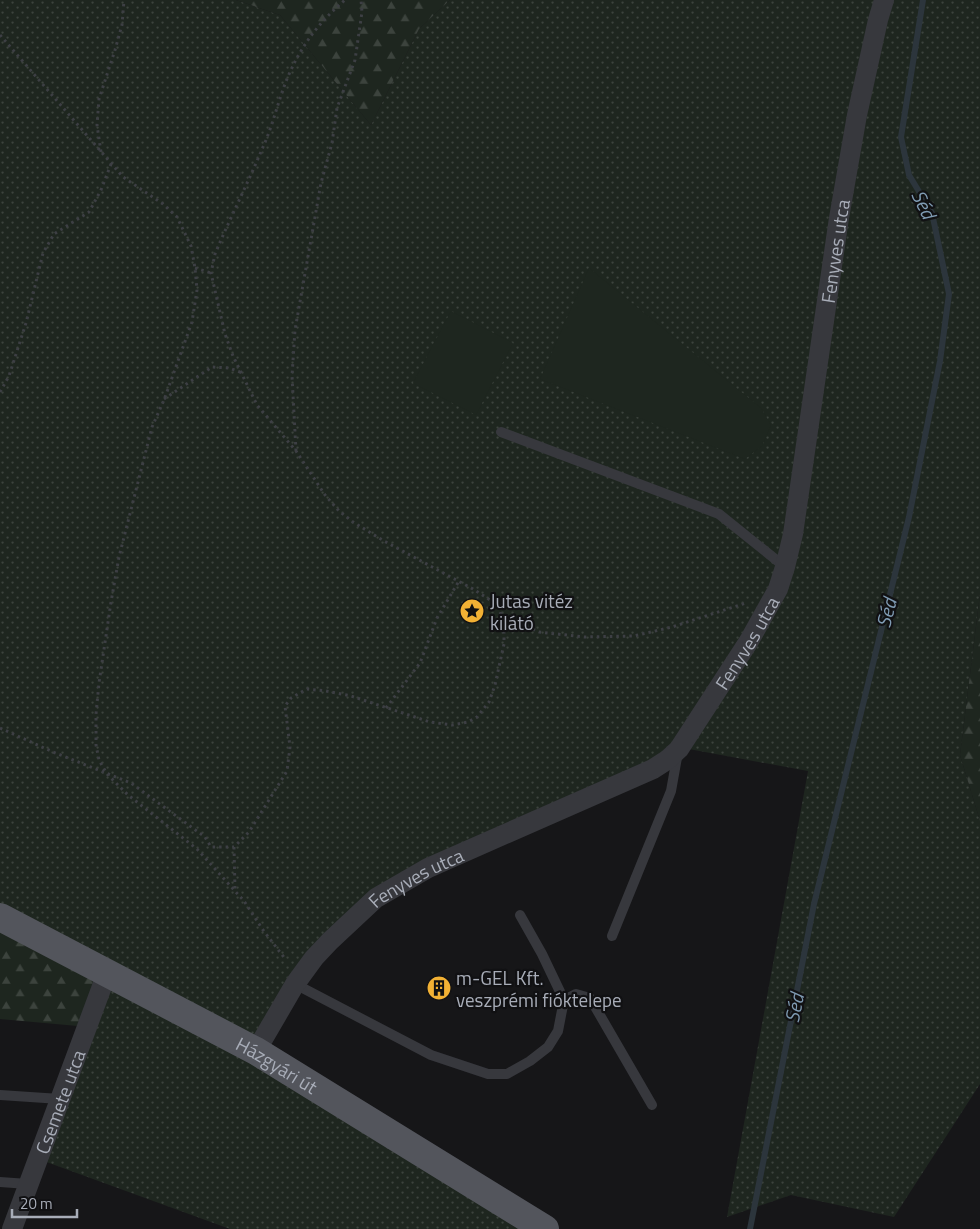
<svg xmlns="http://www.w3.org/2000/svg" width="980" height="1229" viewBox="0 0 980 1229" font-family="'Titillium Web',sans-serif">
<style>
.grass{fill:url(#grass-dots)}
.forest{fill:url(#forest-firs)}
.park{fill:#1e261f}
.lines{fill:none;stroke-linecap:round;stroke-linejoin:round}
.stream{stroke:#2c353c;stroke-width:6}
.path{stroke:#3d3f44;stroke-width:3;stroke-dasharray:2.5 4;stroke-linecap:butt}
.lane{stroke:#37383d;stroke-width:10}
.street{stroke:#37383d;stroke-width:20}
.primary{stroke:#53555c;stroke-width:28}
.labels{text-anchor:middle;dominant-baseline:central;stroke-width:4.5;stroke-linejoin:round;paint-order:stroke}
.street-label{font-size:19px;fill:#a8adb8;stroke:#111113}
.poi-label{font-size:19px;fill:#a8adb8;stroke:#111113;text-anchor:start}
.water-label{font-size:20px;font-style:italic;fill:#7f9bb3;stroke:#111113}
</style>
<defs>
<pattern id="grass-dots" width="8" height="8" patternUnits="userSpaceOnUse" patternTransform="scale(1.25)"><rect width="8" height="8" fill="#1e261f"/><path d="M2 2h.1M6 6h.1" fill="none" stroke="#3c433d" stroke-width="1.8" stroke-linecap="round"/></pattern>
<pattern id="forest-firs" width="22" height="20" patternUnits="userSpaceOnUse" patternTransform="scale(1.25)"><rect width="22" height="20" fill="#1e261f"/><path d="M5 1l3.5 6h-7zM16 11l3.5 6h-7z" fill="#3c433d"/></pattern>
</defs>
<rect width="100%" height="100%" fill="#161618"/>
<path class="grass" d="M0 0H236L280 15 371 125 419 29 450 0H980V594L960 755 980 821V1084L894 1217 791 1195 727 1217 808 771 678 747 374 898 252 1051 543 1229H230L41 1160 89 1027 0 920Z"/>
<path class="forest" d="M236 0H450L419 29 371 125 280 15Z
M980 594V821L960 755Z
M0 920 108 975 89 1027 0 1019Z"/>
<path class="park" d="M589 268 761 408 771 425 762 446 745 459 540 379Z
M451 311 513 343 476 415 413 383Z"/>
<g class="lines">
<path class="stream" d="M750 1229 814 904 909 517 940 361 949 294 932 213 909 175 901 137 923 0"/>
<path class="path" d="M0 35 123 177 163 204 177 217 191 246 195 268 197 290 192 322 164 400 152 427 119 557 111 602 99 683 96 714V745L99 760 107 774 128 795 197 849 244 901 263 930 286 960
M101 152 97 125 99 99 115 50 122 25 124 0
M195 268 211 273
M0 392 9 376 26 323 43 253 54 234 89 212 101 190 111 164
M164 399 212 367 229 368 240 372
M296 451 292 376 295 330 321 183 332 143 337 108 355 60 362 12 361 0
M503 616 539 632 584 637 634 636 672 627 746 603
M386 708 420 663 437 618 459 581
M0 728 53 752 131 783 205 837 211 847H234L249 832 287 771 290 747 285 706 291 698 307 689 326 691 351 696 430 722 452 725 468 722 477 717 489 702 495 685 504 644V624L499 608 490 600 473 589 384 541 353 522 339 511 325 495 296 451 257 405 233 356 225 334 211 273 215 254C230 218 248 183 263 147 273 125 278 101 287 79 300 47 319 22 345 0
M234 847 235 890"/>
<path class="lane" d="M501 432 719 514 785 567
M612 936 671 791 678 752
M295 984 431 1055 488 1074H507L530 1061 548 1047 558 1031 564 1000 542 954 520 915
M564 1000 576 994 590 998 652 1105
M0 1095 60 1099
M0 1182 28 1184"/>
<g class="street">
<path id="s1" d="M256 1051 295 984 314 958 330 941 376 898 428 868 653 769 667 760 679 749 749 641 778 589 785 567 793 534 839 218 857 115 878 20 884 0"/>
<path id="s2" d="M12 1229 107 973"/>
</g>
<path class="primary" id="s3" d="M0 917 256 1051 545 1229"/>
</g>
<defs>
<symbol id="sight-disc" viewBox="-11 -11 22 22"><circle r="9.5" fill="#f2b134" stroke="#111113"/><path d="M0-6L1.8-2.2L6-1.7L2.9 1.2L3.7 5.4L0 3.3L-3.7 5.4L-2.9 1.2L-6-1.7L-1.8-2.2Z" fill="#111"/></symbol>
<symbol id="building-disc" viewBox="-11 -11 22 22"><circle r="9.5" fill="#f2b134" stroke="#111113"/><path d="M-4-6H4V6H1V3H-1V6H-4ZM-2.5-4.3h1.7v1.8h-1.7ZM.8-4.3h1.7v1.8H.8ZM-2.5-1h1.7V.8h-1.7ZM.8-1h1.7V.8H.8Z" fill="#111"/></symbol>
</defs>
<g fill-rule="evenodd">
<use href="#sight-disc" x="458" y="597" width="28" height="28"/>
<use href="#building-disc" x="425" y="974" width="28" height="28"/>
</g>
<g class="labels">
<g class="street-label">
<text stroke="none"><textPath href="#s1" startOffset="1066">Fenyves utca</textPath></text>
<text stroke="none"><textPath href="#s1" startOffset="661">Fenyves utca</textPath></text>
<text stroke="none"><textPath href="#s1" startOffset="241">Fenyves utca</textPath></text>
<text stroke="none"><textPath href="#s3" startOffset="314">Házgyári út</textPath></text>
<text stroke="none"><textPath href="#s2" startOffset="136">Csemete utca</textPath></text>
</g>
<g class="poi-label">
<text x="490" y="600">Jutas vitéz<tspan x="490" dy="22">kilátó</tspan></text>
<text x="456" y="977">m-GEL Kft.<tspan x="456" dy="22">veszprémi fióktelepe</tspan></text>
</g>
<g class="water-label">
<text transform="translate(924 204) rotate(64)">Séd</text>
<text transform="translate(886 613) rotate(-76)">Séd</text>
<text transform="translate(794 1008) rotate(-79)">Séd</text>
</g>
</g>
<path d="M12 1209v8h65v-8" fill="none" stroke="#a8adb8" stroke-width="2.5"/>
<text x="20" y="1209" font-size="15" fill="#a8adb8" stroke="#111113" stroke-width="4" paint-order="stroke">20 m</text>
</svg>
